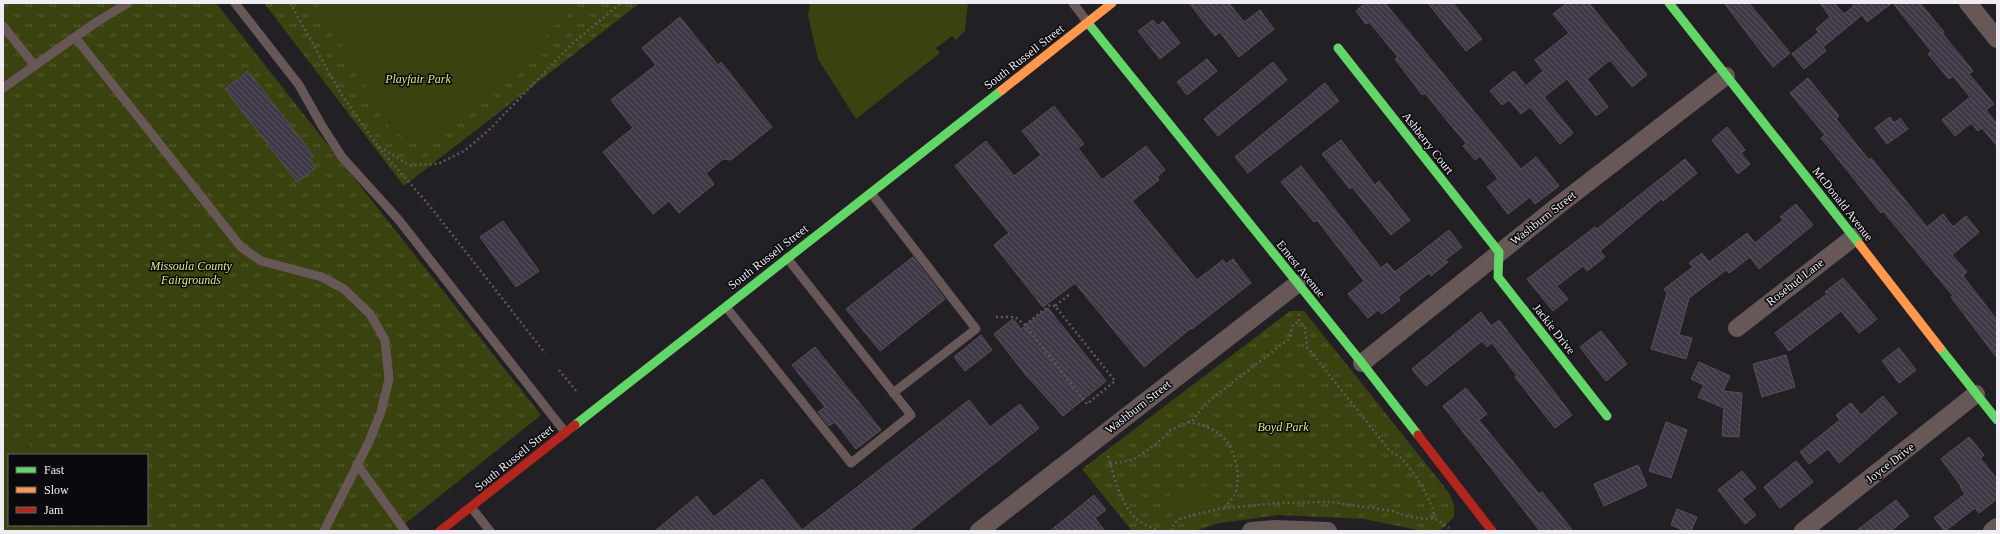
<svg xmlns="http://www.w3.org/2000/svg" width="2000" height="534" viewBox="0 0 2000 534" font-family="'Times New Roman',serif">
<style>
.grass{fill:url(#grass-tufts);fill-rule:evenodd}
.pitch{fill:#3a430f}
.building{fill:url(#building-back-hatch);stroke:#545256}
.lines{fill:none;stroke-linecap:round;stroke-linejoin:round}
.path{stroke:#60575a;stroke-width:2.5;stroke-dasharray:2 3;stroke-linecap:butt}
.lane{stroke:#675757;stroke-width:9}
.street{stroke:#675757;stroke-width:18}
.fast{stroke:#63d668;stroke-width:9}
.slow{stroke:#ff974d;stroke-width:9}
.jam{stroke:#b3261e;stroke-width:9}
.labels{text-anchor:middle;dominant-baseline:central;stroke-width:3;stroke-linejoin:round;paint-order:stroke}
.street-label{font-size:12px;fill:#efedf3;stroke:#0a090d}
.park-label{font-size:12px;font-style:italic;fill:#d6ee7b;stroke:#0a090d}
</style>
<defs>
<pattern id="grass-tufts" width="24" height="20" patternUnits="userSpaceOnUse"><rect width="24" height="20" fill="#3a430f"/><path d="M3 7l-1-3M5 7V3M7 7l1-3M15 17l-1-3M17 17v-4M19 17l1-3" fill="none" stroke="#575e32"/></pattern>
<pattern id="building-back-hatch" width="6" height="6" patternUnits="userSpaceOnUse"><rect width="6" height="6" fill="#3f3847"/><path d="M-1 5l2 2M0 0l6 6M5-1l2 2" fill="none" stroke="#5b5562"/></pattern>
</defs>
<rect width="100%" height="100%" fill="#222024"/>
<path class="grass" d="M3 3H216L541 415 396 531H3ZM9 455H147V525H9Z
M264 3H640L404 186Z
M1290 311H1304L1449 493 1454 504V517L1442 529 1434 531H1423L1364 519 1279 515 1219 523 1194 531H1132L1082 469Z"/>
<path class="pitch" d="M317 3H578L479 103 464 114 448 133 426 140H408L390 128Z
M810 3H968L965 31 956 40 952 36 936 48 940 53 856 119 818 59 808 15Z
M3 432 29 444 36 455H9V525H18L16 531H3Z
M1208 485 1212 505 1174 514 1169 494Z"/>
<path class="building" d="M1189 3H1229L1244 22 1260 10 1274 29 1239 57 1220 32 1215 36Z
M1365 3H1385L1521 169 1536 157 1559 186 1535 204 1530 197 1508 214 1487 187 1498 179 1480 156 1475 160 1463 146 1466 143 1449 123 1425 93 1422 95 1411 80 1395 59 1398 57 1369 22 1366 24 1356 11Z
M1428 3H1453L1482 39 1466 51Z
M1567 3H1589L1647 75 1632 87 1610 60 1587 79 1608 107 1596 116 1567 79 1544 97 1573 133 1560 144 1530 107 1521 114 1509 100 1502 105 1490 91 1514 71 1526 86 1543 71 1535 60 1569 33 1553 14Z
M1724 3H1749L1790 53 1773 67Z
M1820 3H1834L1844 14 1854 6 1852 3H1892L1867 22 1862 15 1823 47 1826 51 1804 69 1792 54 1819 32 1816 29 1830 17Z
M1893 3H1920L1944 32 1942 33 1973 71 1969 74 1994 104 1986 110 1997 124V146L1982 128 1978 131 1971 123 1955 136 1942 120 1970 97 1953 76 1949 79 1928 54 1931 51Z
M680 17 718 65 721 62 772 127 731 160 723 159 706 173 714 184 679 213 669 201 653 214 603 152 633 128 611 100 656 65 642 48Z
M1153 20 1158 26 1163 21 1180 43 1160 59 1138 31Z
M1207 59 1217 71 1187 95 1177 82Z
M1273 62 1287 80 1218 136 1204 119Z
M248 71 314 156 309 159 316 168 297 182 225 89Z
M1808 78 1839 116 1836 119 1869 160 1871 158 1927 227 1943 214 1953 227 1966 216 1979 232 1952 255 1967 272 1963 276 1997 320V358L1951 297 1953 296 1883 211 1881 213 1842 164 1821 138 1825 135 1790 93Z
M1325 83 1339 101 1248 173 1235 157Z
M1054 106 1084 144 1078 148 1102 180 1146 146 1165 170 1157 177 1159 180 1132 201 1197 280 1223 260 1226 264 1233 259 1251 283 1192 329 1191 328 1144 367 1075 283 1043 307 994 245 1009 233 955 166 986 141 1014 176 1041 155 1022 131Z
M1890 117 1894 123 1900 118 1908 129 1887 144 1875 128Z
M1727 127 1745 150 1741 153 1750 164 1738 174 1712 140Z
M1341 140 1375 185 1379 181 1410 220 1391 235 1352 187 1350 189 1322 154Z
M1685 159 1697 173 1663 201 1661 199 1600 251 1605 257 1587 271 1583 266 1557 286 1568 299 1553 311 1527 279 1595 227 1597 229Z
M1301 166 1381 268 1387 263 1395 272 1449 230 1462 247 1445 260 1448 262 1431 276 1429 273 1398 297 1400 300 1382 314 1378 310 1368 318 1348 294 1364 281 1317 220 1314 222 1281 182Z
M1796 204 1813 225 1759 269 1750 257 1729 273 1726 270 1689 298 1679 335 1692 338 1686 359 1651 349 1667 293 1664 289 1693 267 1689 263 1702 253 1709 262 1747 233 1755 243 1783 220 1780 217Z
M503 221 539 271 516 287 480 237Z
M913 257 945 299 880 351 846 309Z
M1843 278 1877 319 1859 333 1841 311 1789 351 1775 333 1827 294 1825 292Z
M1048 308 1106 381 1063 416 1025 374 994 334 1013 319 1021 329Z
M1481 312 1491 326 1499 320 1572 415 1555 428 1515 377 1517 376 1492 343 1487 347 1482 341 1426 386 1412 369Z
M1601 331 1627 364 1606 381 1580 347Z
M981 335 992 350 965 371 954 357Z
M815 347 881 430 856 449 835 422 829 426 818 412 825 407 792 365Z
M1899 348 1916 370 1899 383 1882 361Z
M1786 355 1795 387 1762 397 1753 364Z
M1699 362 1730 376 1723 391 1742 393 1739 437 1722 436 1724 408 1698 397 1704 385 1691 379Z
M1466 388 1487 414 1479 420 1539 494 1542 492 1573 531H1540L1443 406Z
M1883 396 1897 413 1839 463 1828 449 1809 464 1800 452 1840 420 1836 415 1851 403 1861 415Z
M969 400 990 427 1020 404 1039 428 909 531H655L697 496 714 517 762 479 802 530Z
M1666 422 1687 430 1671 478 1649 471Z
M1969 437 1984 455 1980 458 1997 479V499L1979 513 1975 508 1945 531 1934 518 1965 494 1960 487 1961 486 1941 459Z
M1796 461 1813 482 1780 508 1764 487Z
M1638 465 1647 486 1604 506 1594 484Z
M1742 471 1756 488 1742 499 1756 515 1745 524 1718 490Z
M1094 495 1106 510 1095 518 1105 531H1050Z
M1896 500 1909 516 1891 531H1856Z
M1677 509 1697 517 1691 531H1685L1671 525Z"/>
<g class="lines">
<path class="path" d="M290 3 341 94 377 145 409 165 438 164 464 151 488 131 573 43 621 3
M378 147 429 205 545 353
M1299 314V321L1305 328 1307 347 1390 451C1394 454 1398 455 1401 458 1412 469 1435 503 1434 518
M996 317H1015L1025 325 1087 404 1115 381 1055 306 1070 294
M1025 325 1050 305 1055 306
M559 370 577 392
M1188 422C1200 424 1213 428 1222 436 1235 448 1242 477 1235 494 1233 499 1227 504 1224 508
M1108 456C1115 479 1120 505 1139 521 1145 525 1153 528 1159 531
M1110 464 1133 460 1156 444 1171 430 1193 420 1206 403 1289 339 1293 325 1299 321
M1171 531 1174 523 1182 518 1218 509 1278 503 1331 502 1393 511 1409 517 1427 519 1434 518 1449 528"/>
<path class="lane" d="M235 3 299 85 322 126 342 157 398 219 565 432
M1073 3 1088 23
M3 26 35 66
M75 37 241 247 261 261 322 277 344 289 370 314 385 340 389 379 381 412 368 444 324 531
M3 88 95 23 128 3
M871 193 976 329 893 393
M726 307 851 463 911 415 787 258
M357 464 405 531
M471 507 490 531"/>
<path class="street" d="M1968 3 1997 39
M1737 328 1854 237
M1362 363 1559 205 1726 76
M979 531 1297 284
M1251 531 1275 529 1328 531
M1803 531 1976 394
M1992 531 1997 527"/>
<path class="fast" d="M1669 3 1860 245
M1088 23 1362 363 1418 435
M1338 48 1499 252 1498 277 1607 416
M1940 348 1997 420
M575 425 1002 90"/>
<path class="slow" d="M1002 90 1112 3
M1860 245 1940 348"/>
<path class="jam" d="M1418 435 1492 531
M440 531 575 425"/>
</g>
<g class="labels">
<g class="street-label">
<text transform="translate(1024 57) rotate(-38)">South Russell Street</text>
<text transform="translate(1428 143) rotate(52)">Ashberry Court</text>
<text transform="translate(1843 204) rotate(52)">McDonald Avenue</text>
<text transform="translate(1543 218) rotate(-38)">Washburn Street</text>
<text transform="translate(768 257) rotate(-38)">South Russell Street</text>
<text transform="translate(1301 269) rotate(51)">Ernest Avenue</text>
<text transform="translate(1795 282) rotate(-38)">Rosebud Lane</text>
<text transform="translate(1554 329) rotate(52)">Jackie Drive</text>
<text transform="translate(1138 407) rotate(-38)">Washburn Street</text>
<text transform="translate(514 458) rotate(-39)">South Russell Street</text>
<text transform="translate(1890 463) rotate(-38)">Joyce Drive</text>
</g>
<g class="park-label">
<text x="418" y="79">Playfair Park</text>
<text x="191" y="266">Missoula County<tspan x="191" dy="14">Fairgrounds</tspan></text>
<text x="1283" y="427">Boyd Park</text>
</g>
</g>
<rect width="2000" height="534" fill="none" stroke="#efedf3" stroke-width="8"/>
<rect x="8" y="454" width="140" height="72" fill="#0a090d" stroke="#666469"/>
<rect x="16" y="467" width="20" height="6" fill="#63d668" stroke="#666469"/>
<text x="44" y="474" font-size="12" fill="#efedf3">Fast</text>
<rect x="16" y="487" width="20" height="6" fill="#ff974d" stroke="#666469"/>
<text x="44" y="494" font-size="12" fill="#efedf3">Slow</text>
<rect x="16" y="507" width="20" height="6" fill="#b3261e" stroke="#666469"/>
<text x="44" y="514" font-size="12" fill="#efedf3">Jam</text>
</svg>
